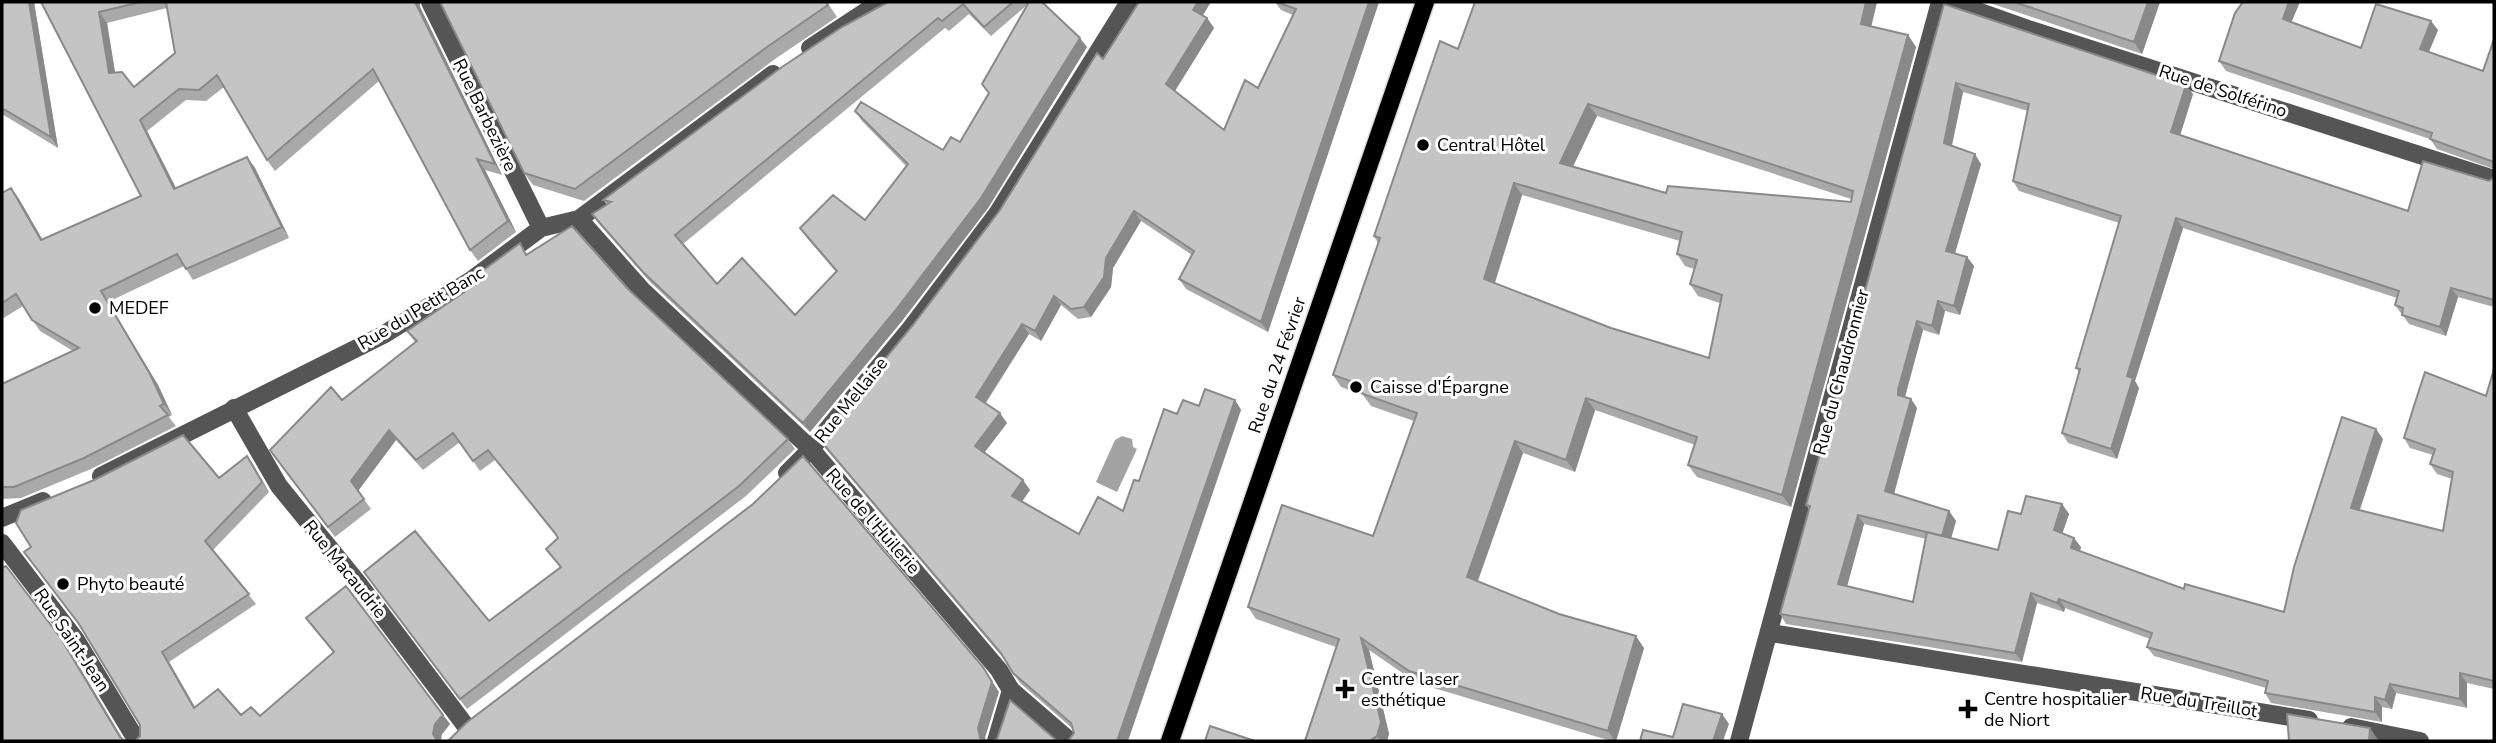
<svg xmlns="http://www.w3.org/2000/svg" width="2496" height="743" viewBox="0 0 2496 743" font-family="'Nunito Sans',sans-serif">
<style>
.water{fill:#a3a3a3}
.lines{fill:none;stroke-linecap:round;stroke-linejoin:round}
.major-casing{stroke:#dbdbdb;stroke-width:21}
.minor{stroke:#555;stroke-width:18}
.major{stroke:#000;stroke-width:18}
.wall{fill:#a9a9a9;fill-rule:evenodd}
.shaded-wall{fill:#898989}
.building{fill:#c4c4c4;stroke:#898989;stroke-width:2;fill-rule:evenodd}
.poi-dot{fill:#000;stroke:#fff;stroke-width:2.5}
.labels{text-anchor:middle;dominant-baseline:central;stroke-width:6;stroke-linejoin:round;paint-order:stroke}
.street-label{font-size:18px;fill:#000;stroke:#fff}
.poi-label{font-size:18px;fill:#000;stroke:#fff;text-anchor:start}
</style>
<rect width="100%" height="100%" fill="#fff"/>
<path class="water" d="M1122 436 1132 439 1133 447 1137 449 1117 492 1096 482 1115 440Z"/>
<g class="lines">
<defs>
<path id="major" d="M1170 741 1425 2"/>
</defs>
<use href="#major" class="major-casing"/>
<path class="minor" d="M430 2 541 228
M1952 2 2028 29 2494 179
M810 48 880 2
M579 219 642 290 811 449 999 670 1011 690 1070 741
M234 408 279 486 358 583 465 725
M787 473 811 449 911 328 997 214 1129 2
M101 476 383 335 470 281 541 228 579 219 773 74
M2 518 43 501
M2 543 76 640 137 741
M1771 633 2309 720
M2351 727 2420 741
M996 741 1011 690
M1739 741 1940 2"/>
<use href="#major" class="major"/>
</g>
<path class="wall" d="M2 2H34L58 148 2 114Z
M41 2H420V7L502 175 485 170 516 232 478 261 470 250 379 81 275 171 267 160 224 87 206 101 186 100 147 131 176 188 247 157 255 168 289 238 193 280 184 266 108 302 158 385 172 415 169 417 176 426 91 469 21 498 2 499V384L73 351 40 331 23 306 2 319V193L11 188 19 199 42 239 141 196ZM167 8 175 53 134 87 115 73 107 23Z
M440 2H827L837 17 775 59 584 201 533 185 524 173Z
M888 2H1042L1087 47 988 208 902 321 810 432 650 282 599 224 592 214 607 205 603 200ZM1027 5 989 94 960 142 943 150 855 111 862 121 906 166 865 220 800 228 807 238 836 272 795 315 717 284 683 244 945 28 949 31 969 14 991 36Z
M1275 2H1379L1268 332 1186 289 1179 279 1192 255 1141 221 1113 268 1111 287 1091 317 1078 319 1061 305 1041 341 1029 334 986 403 1007 423 984 452 1030 490 1022 501 1079 534 1123 511 1177 414 1199 406 1235 400 1241 410 1074 733 1073 729 1020 683 1004 659 826 449 819 439 913 325 1000 210 1103 59 1203 16 1207 18 1214 28 1175 91 1224 130 1258 88 1293 15 1281 10Z
M1475 2H1877L1871 26 1908 35 1916 47 1791 507 1697 477 1688 465 1695 445 1595 410 1575 472 1523 453 1478 581 1644 648 1616 741H1611L1417 683 1369 650 1389 734 1387 741H1304L1336 647 1256 619 1248 607 1373 536 1414 421 1371 406 1363 395 1341 387 1333 375 1378 243 1374 236 1458 49ZM1597 116 1851 199V202L1666 193 1573 166ZM1522 195 1680 241 1677 254 1685 266 1694 269 1690 284 1698 296 1720 303 1709 358 1611 328 1495 283Z
M1987 2H2160L2142 54Z
M1944 4 2193 94 2180 135 2408 211 2489 181 2494 177V307L2458 297 2446 336 2409 324 2395 305 2397 298 2183 228 2135 381 2139 388 2117 459 2068 443 2062 433 2079 372 2076 368 2119 223 2019 191 2013 181 2028 111 1963 92 1952 146 1981 164 1955 253 1967 257 1974 266 1960 315 1945 311 1939 335 1923 330 1905 397 1911 399 1917 408 1894 494 1949 511 1956 521 1951 538 1998 550 2021 514 2062 504 2069 514 2062 534 2081 547 2080 551 2184 589 2284 612 2383 439 2360 510 2443 531 2452 479 2437 474 2430 464 2433 455 2410 448 2404 438 2486 396 2494 369V689L2467 683V708L2396 693 2392 709 2382 707V722L2271 703 2265 693 2266 688 2154 656 2147 647 2150 639 2065 608 2064 612 2037 603 2022 662 1786 624 1780 614 1809 509 1806 505ZM1864 524 1926 539 1913 602 1847 586Z
M2292 22 2361 48 2438 30 2429 52 2483 71 2494 39V169L2437 149 2430 139 2226 71 2219 61Z
M527 254 627 288 788 439 795 449 746 496 467 709 371 582 489 621 560 567 546 549 558 538 495 460 480 471 460 442 423 470 396 440 358 491 371 509 335 537 277 460 342 400 415 342 407 331 485 278Z
M247 456 269 492 213 550 256 604 169 662 195 707 241 715 260 716 334 652 313 628 306 618 443 715 450 724 442 734 135 741 140 736V725L31 547 94 480 219 478Z"/>
<path class="shaded-wall" d="M29 2H34L58 148 51 137Z
M415 2H420V7L502 175 495 164Z
M1198 2H1211L1200 20 1193 10Z
M1369 2H1379L1268 332 1261 322Z
M1866 2H1877L1869 36 1861 24Z
M2148 2H2160L2142 54 2134 42Z
M2289 2H2300L2289 28 2283 19Z
M99 12 107 23 117 84 109 73Z
M1207 18 1214 28 1173 94 1166 84Z
M2431 21 2438 30 2426 58 2420 49Z
M1908 35 1916 47 1791 507 1782 495Z
M1080 38 1087 47 988 208 902 321 810 432 803 423Z
M1956 83 1963 92 1950 153 1944 143Z
M2186 85 2193 94 2178 142 2171 132Z
M1588 104 1597 116 1569 175 1560 163Z
M140 120 147 131 182 200 174 189Z
M1975 154 1981 164 1953 260 1946 251Z
M247 157 255 168 289 238 282 227Z
M477 159 485 170 516 232 508 221Z
M1514 183 1522 195 1492 291 1484 279Z
M11 188 19 199 49 251 41 240Z
M1134 211 1141 221 1113 268 1111 287 1091 317 1084 307 1106 258Z
M2176 218 2183 228 2135 381 2139 388 2117 459 2111 449 2127 376Z
M1967 257 1974 266 1960 315 1954 306Z
M2451 288 2458 297 2446 336 2440 327Z
M101 291 158 385 172 415 164 404Z
M1054 296 1061 305 1041 341 1035 331Z
M1938 301 1945 311 1939 335 1932 326Z
M1917 321 1923 330 1904 400 1898 395V390Z
M1022 324 1029 334 983 406 976 397Z
M1586 398 1595 410 1575 472 1566 460Z
M1911 399 1917 408 1892 501 1885 491Z
M1235 400 1241 410 1128 741H1117Z
M1000 413 1007 423 982 456 975 446Z
M2376 429 2383 439 2357 517 2351 508Z
M389 430 396 440 358 491 351 481Z
M1515 441 1523 453 1475 588 1467 577Z
M247 456 254 466 269 492 262 482Z
M1023 480 1030 490 1019 506 1012 496Z
M2062 504 2069 514 2060 540 2054 530Z
M1949 511 1956 521 1949 545 1942 536Z
M1858 515 1864 524 1845 594 1838 584Z
M2074 538 2081 547 2078 557 2071 548Z
M2031 593 2037 603 2022 662 2015 653Z
M2059 599 2065 608 2064 612 2057 603Z
M1636 636 1644 648 1616 741H1615L1608 731Z
M60 637 67 646 124 741H123Z
M1361 638 1369 650 1389 734 1387 741H1380L1377 736Z
M162 652 169 662 201 718 194 708Z
M983 667 999 692 985 738 986 741 980 738 978 728Z
M2460 673 2467 683V708L2460 699Z
M2390 684 2396 693 2392 709 2385 700Z
M2375 697 2382 707V722L2375 712Z
M1722 714 1729 724 1723 741H1713Z
M443 715 450 724 442 734 441 741H438L433 734 435 724Z
M2370 728 2379 741H2369Z"/>
<path class="building" d="M2 2H29L51 137 2 108Z
M41 2H141L99 12 109 73 122 72 134 87 175 53 166 2H415L495 164 477 159 508 221 470 250 373 69 267 160 217 75 199 90 179 89 140 120 174 189 247 157 282 227 186 269 177 254 101 291 150 374 164 404 160 406 168 415 84 458 14 487H2V384L79 348 32 320 16 294 2 303V193L11 188 41 240 141 196Z
M440 2H826L828 5 767 47 575 189 524 173Z
M888 2H1013L984 27 963 4 942 21 938 18 675 235 717 284 742 258 795 315 837 271 800 228 833 195 865 220 908 164 855 111 861 102 943 150 951 137 960 142 989 93 982 84 1029 2H1042L1080 38 981 198 895 311 803 423 643 272 592 214 611 202 603 200 782 67 842 27Z
M1139 2H1198L1193 10 1207 18 1166 84 1224 130 1245 80 1258 88 1296 9 1277 2H1369L1261 322 1179 279 1194 251 1134 211 1106 258 1104 277 1084 307 1071 309 1054 296 1035 331 1022 324 976 397 1000 413 975 446 1023 480 1012 496 1079 534 1098 497 1123 511 1134 480 1139 481 1164 409 1177 414 1183 400 1199 406 1205 389 1235 400 1117 741H1068L1074 733 1071 723 1013 673 1001 653 819 439 913 325 1000 210 1097 53 1103 59Z
M1475 2H1866L1861 24 1908 35 1782 495 1688 465 1697 437 1586 398 1566 460 1515 441 1467 577 1559 614 1636 636 1608 731 1409 671 1361 638 1381 722 1377 736 1369 741H1305L1339 639 1248 607 1282 505 1373 536 1417 413 1363 394 1356 383 1333 375 1380 238 1374 236 1440 41 1458 49ZM1588 104 1853 191 1851 202 1668 186 1666 193 1560 163ZM1514 183 1682 232 1677 254 1697 260 1690 284 1722 295 1709 358 1611 328 1484 279Z
M2014 2H2148L2134 42Z
M2243 2H2289L2283 19 2361 48 2376 4 2431 21 2420 49 2483 71 2494 39V162L2430 139 2432 133 2219 61 2235 13Z
M1944 4 2186 85 2171 132 2408 211 2423 161 2489 181 2494 177V300L2451 288 2440 327 2402 315 2403 308 2395 305 2399 291 2176 218 2127 376 2133 378 2111 449 2062 433 2080 369 2076 368 2121 216 2013 181 2029 104 1956 83 1944 143 1975 154 1946 251 1967 257 1954 306 1938 301 1932 326 1917 321 1898 390V395L1911 399 1885 491 1949 511 1942 536 1858 515 1838 584 1913 602 1927 532 1998 550 2008 511 2021 514 2026 496 2062 504 2054 530 2074 538 2071 548 2184 589 2185 584 2284 612 2294 567 2342 417 2376 429 2351 508 2443 531 2453 472 2430 464 2435 449 2404 438 2413 409 2425 372 2486 396 2494 369V681L2460 673V699L2390 684 2385 700 2375 697V712L2265 693 2268 681 2147 647 2152 633 2059 599 2057 603 2031 593 2015 653 1780 614 1810 506 1806 505Z
M572 226 627 288 788 439 739 486 460 699 364 572 415 531 489 621 561 567 546 549 558 538 555 533 488 450 473 461 453 433 416 460 389 430 351 481 364 499 328 527 270 450 331 387 342 400 417 341 407 331 485 278 481 272 520 243 526 255Z
M183 435 219 478 247 456 262 482 205 541 249 594 162 652 194 708 218 689 241 715 251 707 260 716 334 652 306 618 346 586 443 715 435 724 433 734 437 740 443 741H128H135L140 736V725L79 624 24 552 31 547 16 523 21 510 94 480Z
M803 456 983 667 992 682 978 728 980 738 988 741H448L466 723 753 504Z
M6 566 60 637 120 737 125 741H2V568Z
M1010 700 1056 740 1066 741H993L997 739Z
M1683 704 1722 714 1713 741H1640L1643 730 1673 737Z
M2287 714 2370 728 2369 741H2289Z
M1210 726 1255 741H1205Z"/>
<g class="poi-dot">
<circle cx="1423" cy="145" r="7"/>
<circle cx="95" cy="308" r="7"/>
<circle cx="1356" cy="387" r="7"/>
<circle cx="63" cy="584" r="7"/>
<path d="M1341.5 678.5h7v7h7v7h-7v7h-7v-7h-7v-7h7z"/>
<path d="M1964.5 698.5h7v7h7v7h-7v7h-7v-7h-7v-7h7z"/>
</g>
<g class="labels">
<g class="street-label">
<text transform="translate(2223 91) rotate(18)">Rue de Solférino</text>
<text transform="translate(485 115) rotate(64)">Rue Barbezière</text>
<text transform="translate(421 308) rotate(-31)">Rue du Petit Banc</text>
<text transform="translate(1277 365) rotate(-71)">Rue du 24 Février</text>
<text transform="translate(1841 372) rotate(-75)">Rue du Chaudronnier</text>
<text transform="translate(851 400) rotate(-51)">Rue Mellaise</text>
<text transform="translate(873 521) rotate(49)">Rue de l'Huilerie</text>
<text transform="translate(345 569) rotate(51)">Rue Macaudrie</text>
<text transform="translate(72 640) rotate(56)">Rue Saint-Jean</text>
<text transform="translate(2199 702) rotate(9)">Rue du Treillot</text>
</g>
<g class="poi-label">
<text x="1437" y="145">Central Hôtel</text>
<text x="109" y="308">MEDEF</text>
<text x="1370" y="387">Caisse d'Épargne</text>
<text x="77" y="584">Phyto beauté</text>
<text x="1361" y="679">Centre laser<tspan x="1361" dy="21">esthétique</tspan></text>
<text x="1984" y="699">Centre hospitalier<tspan x="1984" dy="21">de Niort</tspan></text>
</g>
</g>
<rect width="2496" height="743" fill="none" stroke="#000000" stroke-width="7"/>
</svg>
